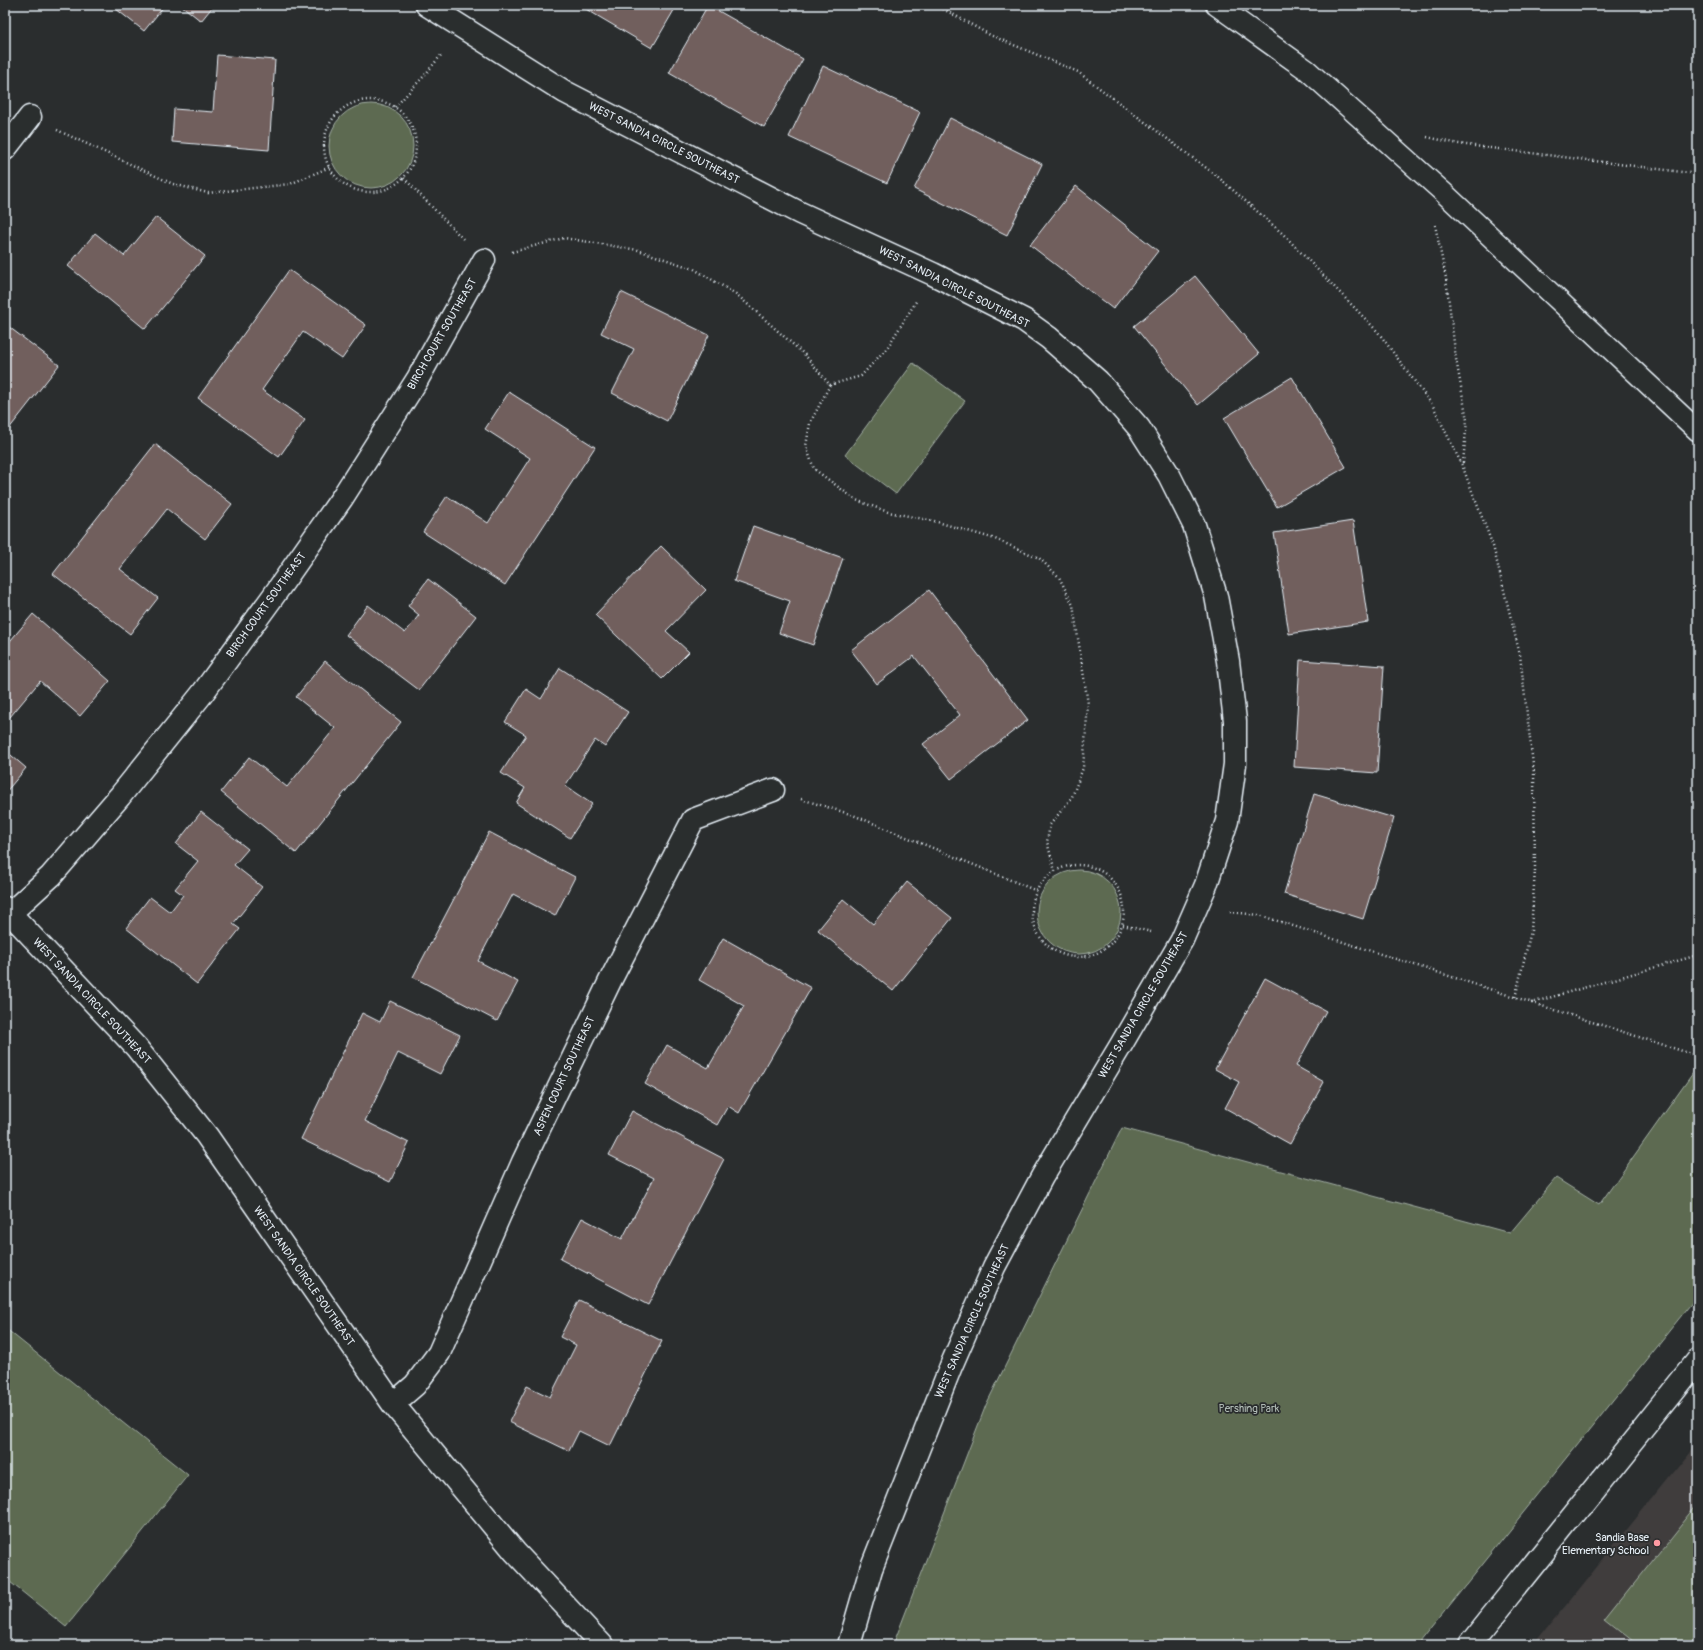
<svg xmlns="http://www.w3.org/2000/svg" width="1703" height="1650" viewBox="0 0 1703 1650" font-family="Pangolin,sans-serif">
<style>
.built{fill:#3f3c3c}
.green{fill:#5d6a51;stroke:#a2aea4}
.building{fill:#715e5d;stroke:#e8f1f8}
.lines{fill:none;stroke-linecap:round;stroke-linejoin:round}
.service-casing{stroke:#e8f1f8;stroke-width:23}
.minor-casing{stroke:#e8f1f8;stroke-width:25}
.secondary-casing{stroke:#e8f1f8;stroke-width:25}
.path{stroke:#e8f1f8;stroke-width:2.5;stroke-dasharray:1 3;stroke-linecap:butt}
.service{stroke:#2a2d2e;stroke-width:20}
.minor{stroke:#2a2d2e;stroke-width:22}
.secondary{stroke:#2a2d2e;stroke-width:22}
.poi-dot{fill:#ff9aa2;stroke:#2a2d2e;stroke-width:1.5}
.labels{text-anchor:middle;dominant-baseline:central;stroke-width:3.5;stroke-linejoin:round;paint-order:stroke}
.street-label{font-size:11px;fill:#e8f1f8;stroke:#2a2d2e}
.park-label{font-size:11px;fill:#b0bbb5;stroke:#2a2d2e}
.poi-label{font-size:11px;fill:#e8f1f8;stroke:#2a2d2e;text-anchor:end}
</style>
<rect width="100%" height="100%" fill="#2a2d2e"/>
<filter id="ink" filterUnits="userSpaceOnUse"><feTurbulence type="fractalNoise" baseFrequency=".025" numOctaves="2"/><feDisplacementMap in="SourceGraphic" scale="8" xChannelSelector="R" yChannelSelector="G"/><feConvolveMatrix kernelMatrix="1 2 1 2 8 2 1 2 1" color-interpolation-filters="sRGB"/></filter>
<g filter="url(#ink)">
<path class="built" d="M1698 1440V1645H1533Z"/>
<path class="green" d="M329 146a42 42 0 1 1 84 0a42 42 0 1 1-84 0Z
M913 363 965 401 896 494 845 455Z
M1037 912a42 42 0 1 1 84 0a42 42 0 1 1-84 0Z
M1698 1066V1295L1417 1645H893L986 1405 1122 1128 1510 1233 1556 1178 1599 1205Z
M5 1328 188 1475 66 1627 5 1578Z
M1698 1504V1645H1639L1606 1619Z"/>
<path class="building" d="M111 5H165L144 31Z
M181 5H214L201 21Z
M579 5H677L652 48Z
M708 5 803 59 764 127 669 73Z
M217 55 275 60 269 150 172 142 174 109 213 112Z
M823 66 920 112 887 183 789 137Z
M950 118 1042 164 1007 235 914 189Z
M1076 186 1158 251 1113 309 1030 245Z
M156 217 205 256 145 329 68 266 95 233 124 256Z
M289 270 366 325 342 359 303 332 262 390 305 420 279 457 198 398Z
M1195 276 1259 354 1198 405 1134 326Z
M621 292 709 335 667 421 612 393 634 349 601 333Z
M5 324 59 365 5 434Z
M1292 377 1346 467 1277 507 1224 418Z
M509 392 595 447 505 585 423 532 447 496 488 523 530 458 485 429Z
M155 444 232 504 205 539 167 509 120 569 158 598 130 634 53 574Z
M1353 521 1368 622 1289 634 1274 533Z
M753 526 843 558 813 645 779 633 790 601 734 581Z
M661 546 706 590 666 631 689 652 662 679 595 615Z
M428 579 476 616 419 690 346 635 368 605 405 633 419 615 408 606Z
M929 590 1028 720 951 779 923 744 960 715 914 656 877 684 851 650Z
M33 614 110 681 80 716 40 681 5 723V647Z
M1300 660 1384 666 1377 773 1294 767Z
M325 661 401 722 296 853 221 792 249 757 287 787 335 728 296 697Z
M560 668 628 712 605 747 595 740 565 786 592 804 570 838 516 803 525 788 501 773 526 735 505 722 526 689 541 699Z
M5 750 26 768 5 793Z
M1314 794 1394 818 1363 919 1284 894Z
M201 812 248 849 234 865 262 887 233 924 240 929 197 984 126 928 150 897 170 912 183 895 175 889 198 861 176 844Z
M489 832 575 877 555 916 513 894 478 961 518 982 497 1021 413 977Z
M907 882 952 918 893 991 818 930 843 899 873 924Z
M723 938 811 988 739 1113 728 1106 717 1125 645 1084 667 1045 708 1068 744 1006 699 980Z
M1265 978 1326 1011 1296 1066 1324 1082 1290 1144 1225 1108 1239 1082 1215 1069Z
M390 1001 460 1035 440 1074 398 1053 365 1121 409 1143 390 1182 301 1139 362 1013 380 1022Z
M632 1111 724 1159 648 1305 560 1259 582 1218 622 1239 654 1178 609 1155Z
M579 1300 662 1341 610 1446 579 1431 569 1451 509 1422 527 1386 550 1397 576 1345 560 1337Z"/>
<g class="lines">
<defs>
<path id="service" d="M1216 5 1307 70 1444 193 1698 431"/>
<path id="minor" d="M427 5 565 92 800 213 933 274 1024 320 1049 338 1098 381 1139 428 1169 475 1194 525 1216 596 1228 661 1235 721V764L1227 821 1206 885 1182 940 1121 1045 1042 1177 994 1267 951 1366 871 1569 849 1645
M5 149 30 117
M5 908 136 1047 207 1136 393 1404 515 1552 602 1645
M5 918 51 876 120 796 202 694 272 598 342 498 417 380 484 260
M393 1404 415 1385 439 1353 523 1162 610 981 693 820 773 790"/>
<path id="secondary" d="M1469 1645 1698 1360"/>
</defs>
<use href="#service" class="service-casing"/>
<use href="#minor" class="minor-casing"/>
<use href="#secondary" class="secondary-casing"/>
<path class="path" d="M936 5 990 35 1078 72 1217 176 1283 234 1378 332 1433 406 1462 465 1493 546 1520 655 1534 773 1535 870 1531 931 1515 998
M324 146a46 46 0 1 1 92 0a46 46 0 1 1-92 0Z
M395 107 424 76 442 54
M57 130 173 184 208 193 290 184 330 167
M1427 137 1459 144 1698 174
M404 178 463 239
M1435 225 1446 278 1456 359 1467 420 1463 463
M512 252 564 238 638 250 694 269 736 294 805 355 830 385 861 376 887 348 917 300
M830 385 810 423 806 446 814 469 856 500 888 512 934 521 995 539 1039 558 1059 577 1073 605 1088 704 1083 768 1072 797 1050 825 1047 842 1055 871
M801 799 853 815 1037 891
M1032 911a46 46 0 1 1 92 0a46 46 0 1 1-92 0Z
M1230 912 1259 915 1698 1056
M1123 925 1151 932
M1531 1003 1698 955"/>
<use href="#service" class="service"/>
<use href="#minor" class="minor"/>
<use href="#secondary" class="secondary"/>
</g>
</g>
<circle class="poi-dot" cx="1657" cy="1543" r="4"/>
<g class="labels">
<g class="street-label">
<text transform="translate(664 143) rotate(27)">WEST SANDIA CIRCLE SOUTHEAST</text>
<text transform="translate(954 287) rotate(27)">WEST SANDIA CIRCLE SOUTHEAST</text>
<text transform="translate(442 334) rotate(-60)">BIRCH COURT SOUTHEAST</text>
<text transform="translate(266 605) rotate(-54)">BIRCH COURT SOUTHEAST</text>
<text transform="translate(92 1001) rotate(47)">WEST SANDIA CIRCLE SOUTHEAST</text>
<text transform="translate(1143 1005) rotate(-60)">WEST SANDIA CIRCLE SOUTHEAST</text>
<text transform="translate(564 1076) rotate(-65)">ASPEN COURT SOUTHEAST</text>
<text transform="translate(304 1276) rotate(55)">WEST SANDIA CIRCLE SOUTHEAST</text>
<text transform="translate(972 1321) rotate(-66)">WEST SANDIA CIRCLE SOUTHEAST</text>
</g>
<g class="park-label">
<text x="1249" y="1408">Pershing Park</text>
</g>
<g class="poi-label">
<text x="1649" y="1537">Sandia Base<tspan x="1649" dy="13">Elementary School</tspan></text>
</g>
</g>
<rect width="1703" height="1650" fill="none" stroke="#2a2d2e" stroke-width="20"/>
<rect x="10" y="10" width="1683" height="1630" fill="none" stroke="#e8f1f8" stroke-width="1.5" filter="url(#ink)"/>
</svg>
